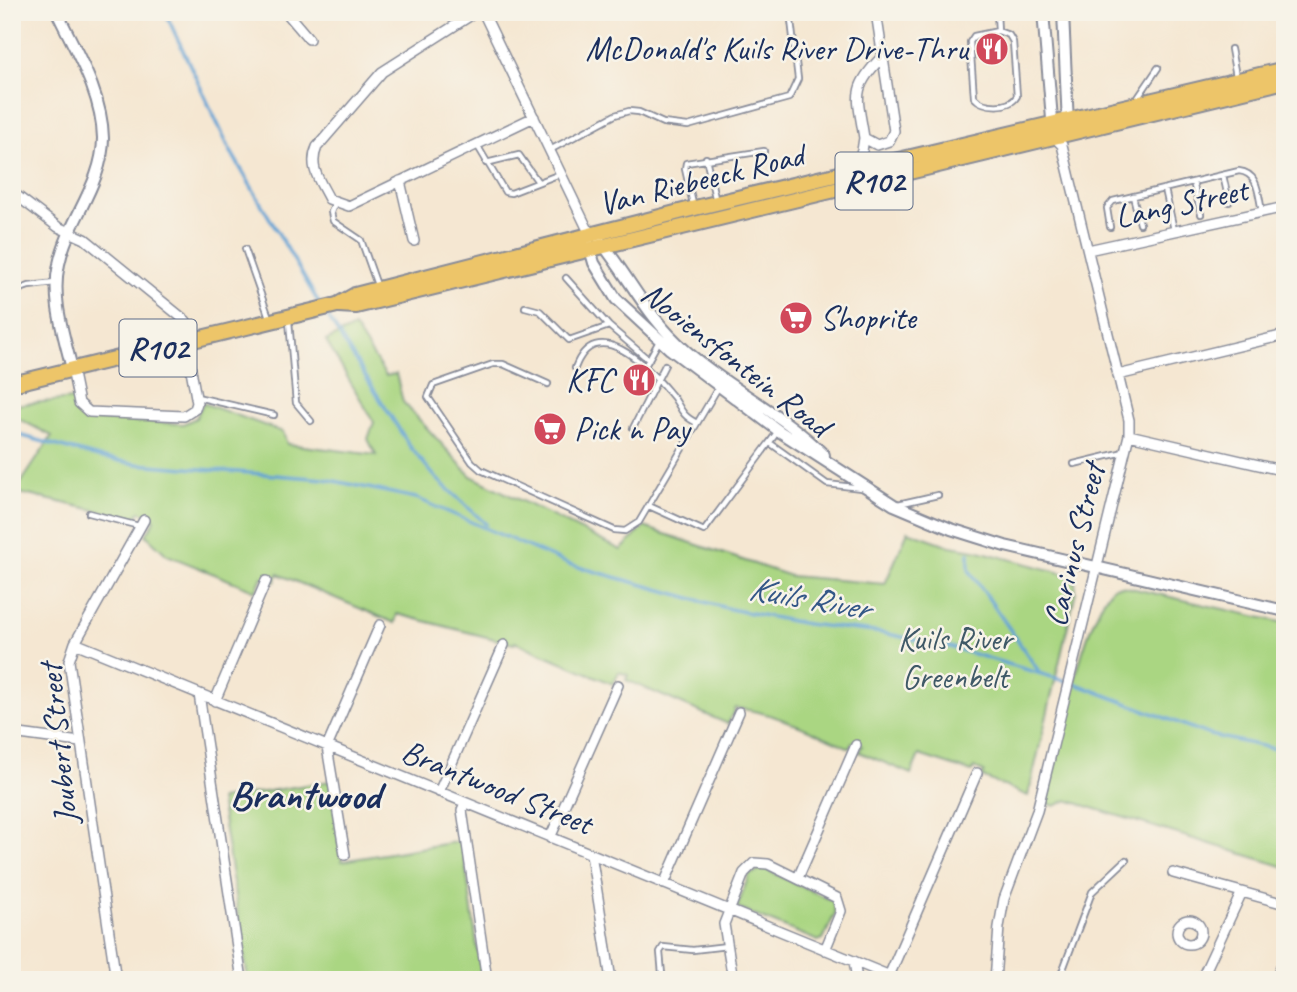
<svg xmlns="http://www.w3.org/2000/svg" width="1297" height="992" viewBox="0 0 1297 992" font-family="Caveat,sans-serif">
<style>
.park{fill:#aad682;stroke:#628270;stroke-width:2}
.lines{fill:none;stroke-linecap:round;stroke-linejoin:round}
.stream{stroke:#60a2d4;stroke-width:3.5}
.service-casing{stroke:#888b98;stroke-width:8}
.minor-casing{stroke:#888b98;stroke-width:12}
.tertiary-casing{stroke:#888b98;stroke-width:14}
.primary-casing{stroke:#888b98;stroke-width:18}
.service{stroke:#fff;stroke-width:4.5}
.minor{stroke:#fff;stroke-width:9}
.tertiary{stroke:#fff;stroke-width:10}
.primary{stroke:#edc569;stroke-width:14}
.labels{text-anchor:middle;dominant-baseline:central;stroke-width:5;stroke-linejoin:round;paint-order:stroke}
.shield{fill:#f7f3e8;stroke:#5d6a87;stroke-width:2}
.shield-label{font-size:32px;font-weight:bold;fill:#1b2f5e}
.poi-label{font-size:33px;fill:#1b2f5e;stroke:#f7f3e8;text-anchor:end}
.street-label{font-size:33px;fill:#1b2f5e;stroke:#f7f3e8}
.park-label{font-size:33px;fill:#3f5967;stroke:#f7f3e8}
.water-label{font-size:35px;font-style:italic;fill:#335787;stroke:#f7f3e8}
.district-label{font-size:40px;font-weight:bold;fill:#1b2f5e;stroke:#f7f3e8}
</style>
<rect width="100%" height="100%" fill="#f7f3e8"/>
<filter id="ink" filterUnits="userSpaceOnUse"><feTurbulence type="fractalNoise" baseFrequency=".0143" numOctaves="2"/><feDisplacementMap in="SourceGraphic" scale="14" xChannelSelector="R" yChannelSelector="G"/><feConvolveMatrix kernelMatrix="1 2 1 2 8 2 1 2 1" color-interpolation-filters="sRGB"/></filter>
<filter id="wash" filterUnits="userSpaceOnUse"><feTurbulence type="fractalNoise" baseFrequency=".00686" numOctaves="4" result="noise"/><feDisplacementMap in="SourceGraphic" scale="28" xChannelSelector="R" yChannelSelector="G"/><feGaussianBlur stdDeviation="1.57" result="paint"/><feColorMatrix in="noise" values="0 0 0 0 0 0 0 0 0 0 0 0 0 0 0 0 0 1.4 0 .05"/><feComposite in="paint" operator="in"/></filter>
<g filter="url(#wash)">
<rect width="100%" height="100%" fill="#f5e7d2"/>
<path class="park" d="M354 327 386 376 396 374 403 402 471 476 621 550 644 527 790 576 885 584 908 531 950 546 975 550 1069 575 1075 582 1076 591 1028 796 982 777 984 772 974 768 972 772 919 755 911 774 859 752 862 746 852 742 850 748C812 732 775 712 735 708L728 724 626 680 628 675 619 672 613 684 515 642 514 644 397 614 395 623 278 574 275 582 262 577 256 591 167 555 146 535 155 520 140 511 135 519 15 492 52 436 13 416V405L73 399 78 411 92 419 183 424 196 418 203 403 283 432 287 444 376 455 368 439 374 422 326 341Z
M1122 586 1285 623V867L1067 800 1055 806 1047 803C1060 749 1079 627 1113 587Z
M331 781 342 861 462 841 482 980H248L220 799Z
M763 868 833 901 835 914 823 939 818 941 737 908 749 875Z"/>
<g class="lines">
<path class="stream" d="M165 12 230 150 320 305
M324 311 411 448 437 479 486 524
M12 433 98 457 137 464 325 479 416 498 568 564 730 609 807 624 883 633 950 647 1079 685 1210 735 1285 751
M969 553V570L1040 673"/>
</g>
</g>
<g filter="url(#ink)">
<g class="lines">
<defs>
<path id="service" d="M997 12 998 31
M998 31 1009 35 1013 42 1017 96C1010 109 983 108 974 97L970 42 974 36Z
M1231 49 1236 76
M1137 99 1158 68
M477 145 505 192 511 193 560 174
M550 150 615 115 629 111 639 112 663 123 688 126 789 98 798 79 790 12
M706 158 716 202
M486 163 519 155 538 182
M1223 175 1229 202
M1193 182 1201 214
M1165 189 1174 230
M1133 196 1140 224
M335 203 331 212 333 221 361 240 377 285
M693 204 685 169 686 163 764 151
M1110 227 1107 208 1113 201 1239 171C1259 173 1258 195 1262 211
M245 249 270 320
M566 278 609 326 649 360
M12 292 29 286 55 283
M525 307 540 311 569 340 609 326
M289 321 296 403 311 421
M575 368C596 313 647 366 669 392 682 405 677 413 697 423
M644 368 659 341
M548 384 503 364H493L433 385 428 397 472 462 481 470 614 530 625 531 639 522 719 386
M197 397 274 415
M633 428 665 365
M770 443 827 484 861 488
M1074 464 1124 452
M898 504 938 495
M649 506 704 531 778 431
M89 513 139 526
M662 974 660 952 663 947 693 950 727 946
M1059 980 1092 892 1126 860"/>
<path id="minor" d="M286 12 309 39
M476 12 382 72 317 147C308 167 320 181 329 199L349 206 534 117
M483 12 587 228 594 234
M876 12 894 131 889 141 877 145 864 138C858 97 850 90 881 58
M853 170 862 151 864 138
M400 181 414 241
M12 192 58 227 85 239 186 321
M1088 250 1285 207
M72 369 79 403 89 412 184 416 195 409 197 403 186 342
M1118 375 1285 335
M1129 435 1285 471
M75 643 900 980
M199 694 242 980
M215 701 266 581
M12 733 80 742
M439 792 504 645
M465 803 462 810 487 980
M550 838 618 685
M591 854 611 980
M345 855 327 747 380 625
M1173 873 1285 904
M798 878 856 745
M664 884 739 712
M1177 932a12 12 0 1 1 24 0a12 12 0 1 1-24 0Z
M854 961 857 980
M889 976 977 773
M116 980 69 661 75 643 144 520
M733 980 724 924 744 873 754 863 768 864 837 898 841 911 825 950
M995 980 999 927 1004 899 1037 811 1129 435V420L1062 145 1054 137
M1201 980 1241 894
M1275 980 1285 958"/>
<path id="tertiary" d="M57 12C76 52 102 93 103 138 103 184 68 220 59 264 51 299 64 335 72 369
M1043 12 1053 131
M1063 12 1068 125
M600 241C632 281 646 316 686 351 729 389 784 414 824 455
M588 242 594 263 616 299 670 349 779 431 894 505 951 529 1005 546 1285 611"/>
<path id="primary" d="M339 305 356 306 1285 81
M12 384 337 305 355 295 695 208 1285 69"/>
</defs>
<use href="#service" class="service-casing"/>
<use href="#minor" class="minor-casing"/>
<use href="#tertiary" class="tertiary-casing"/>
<use href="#primary" class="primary-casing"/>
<use href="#service" class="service"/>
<use href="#minor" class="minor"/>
<use href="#tertiary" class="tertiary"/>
<use href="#primary" class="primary"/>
</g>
</g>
<defs>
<symbol id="restaurant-disc" viewBox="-11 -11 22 22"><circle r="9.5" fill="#d1495b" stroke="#f7f3e8"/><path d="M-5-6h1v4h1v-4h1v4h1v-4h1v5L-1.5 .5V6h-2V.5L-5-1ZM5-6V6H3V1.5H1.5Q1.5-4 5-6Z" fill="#fff"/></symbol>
<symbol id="supermarket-disc" viewBox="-11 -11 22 22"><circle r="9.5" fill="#d1495b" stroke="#f7f3e8"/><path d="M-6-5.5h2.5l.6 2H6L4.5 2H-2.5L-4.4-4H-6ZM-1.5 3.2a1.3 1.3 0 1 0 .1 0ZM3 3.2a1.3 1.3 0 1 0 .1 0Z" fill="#fff"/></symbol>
</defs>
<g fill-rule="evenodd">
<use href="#restaurant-disc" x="973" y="30" width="38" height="38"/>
<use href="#supermarket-disc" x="777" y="299" width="38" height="38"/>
<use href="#restaurant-disc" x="620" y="361" width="38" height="38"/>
<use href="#supermarket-disc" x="531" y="410" width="38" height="38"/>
</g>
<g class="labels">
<g class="shield">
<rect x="835.5" y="152.5" width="77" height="57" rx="5"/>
<rect x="119.5" y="319.5" width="77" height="57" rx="5"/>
</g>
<g class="shield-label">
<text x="874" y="181">R102</text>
<text x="158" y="348">R102</text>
</g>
<g class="poi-label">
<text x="968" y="49">McDonald's Kuils River Drive-Thru</text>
<text x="820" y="318" text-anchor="start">Shoprite</text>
<text x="614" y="380">KFC</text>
<text x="574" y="429" text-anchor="start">Pick n Pay</text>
</g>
<g class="street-label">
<text transform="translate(701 179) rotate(-14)">Van Riebeeck Road</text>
<text transform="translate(1181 203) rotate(-12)">Lang Street</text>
<text transform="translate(736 359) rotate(38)">Nooiensfontein Road</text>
<text transform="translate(1074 545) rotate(-76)">Carinus Street</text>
<text transform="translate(58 744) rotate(-96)">Joubert Street</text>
<text transform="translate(497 787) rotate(22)">Brantwood Street</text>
</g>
<g class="park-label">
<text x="955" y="639">Kuils River<tspan x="955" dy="38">Greenbelt</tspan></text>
</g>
<g class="water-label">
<text transform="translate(809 598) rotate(10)">Kuils River</text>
</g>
<g class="district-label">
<text x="305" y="795">Brantwood</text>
</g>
</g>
<rect width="1297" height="992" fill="none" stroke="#f7f3e8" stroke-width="42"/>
</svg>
